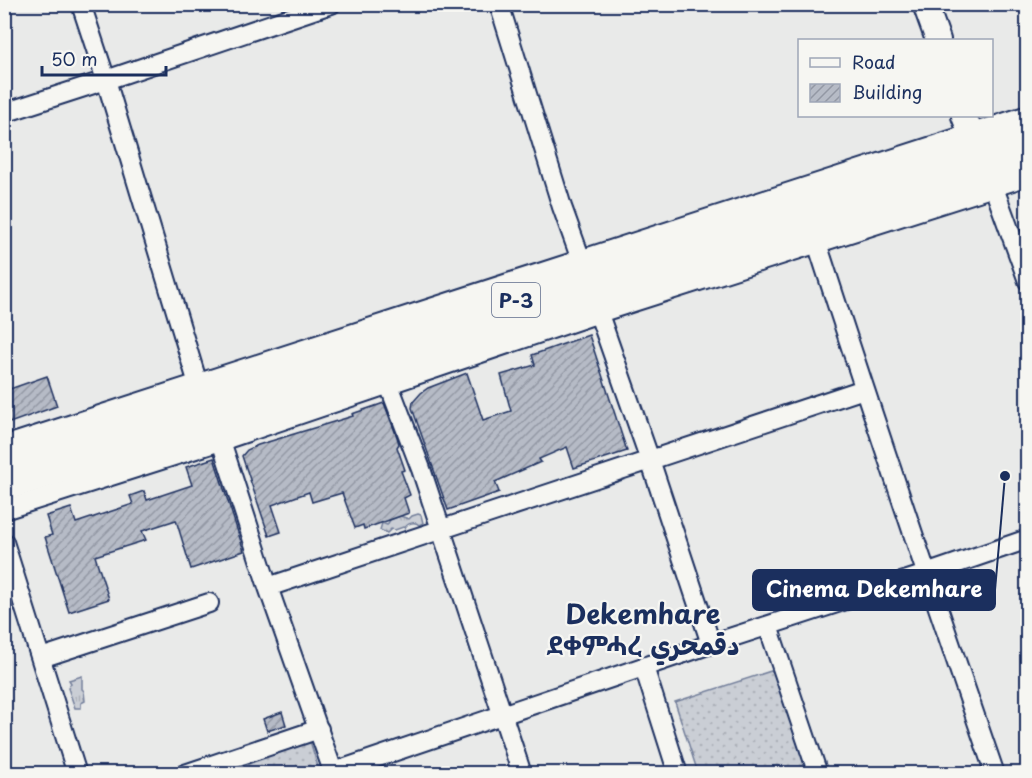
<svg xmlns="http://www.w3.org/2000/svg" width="1032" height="778" viewBox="0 0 1032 778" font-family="'Playpen Sans','Playpen Sans Arabic','Noto Sans Ethiopic',sans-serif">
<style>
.grass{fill:url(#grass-tufts);stroke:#727e9a;stroke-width:1.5}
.garden{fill:url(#garden-dots);stroke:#727e9a;stroke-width:1.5}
.building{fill:url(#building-hatch);stroke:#1b2f5e;stroke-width:1.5}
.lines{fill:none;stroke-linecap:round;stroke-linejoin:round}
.minor-casing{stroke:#1b2f5e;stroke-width:22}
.major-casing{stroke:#1b2f5e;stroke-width:28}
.highway-casing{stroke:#1b2f5e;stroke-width:32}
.minor{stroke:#f6f6f2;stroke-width:18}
.major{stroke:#f6f6f2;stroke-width:24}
.highway{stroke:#f6f6f2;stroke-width:27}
.labels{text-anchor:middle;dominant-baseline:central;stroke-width:4.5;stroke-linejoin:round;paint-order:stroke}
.shield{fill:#f6f6f2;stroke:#5d6b8a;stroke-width:1.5}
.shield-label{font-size:20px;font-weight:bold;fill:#1b2f5e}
.district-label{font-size:27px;font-weight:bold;fill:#1b2f5e;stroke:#f6f6f2}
.leader{fill:none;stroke:#1b2f5e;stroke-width:2}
.callout-dot{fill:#1b2f5e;stroke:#f6f6f2;stroke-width:2}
.callout{fill:#1b2f5e;stroke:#1b2f5e;stroke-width:2}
.callout-label{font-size:22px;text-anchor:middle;font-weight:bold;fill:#fff}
</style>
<defs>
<pattern id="grass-tufts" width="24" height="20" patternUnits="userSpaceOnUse" patternTransform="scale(1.5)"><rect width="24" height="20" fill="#caced5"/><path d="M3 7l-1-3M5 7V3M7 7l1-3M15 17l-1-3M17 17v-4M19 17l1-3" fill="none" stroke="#adb1b9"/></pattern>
<pattern id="garden-dots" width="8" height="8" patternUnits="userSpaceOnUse" patternTransform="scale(1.5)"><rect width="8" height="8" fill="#caced5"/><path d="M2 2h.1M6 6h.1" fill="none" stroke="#adb1b9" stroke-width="1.8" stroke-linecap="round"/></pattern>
<pattern id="building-hatch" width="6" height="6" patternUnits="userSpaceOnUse" patternTransform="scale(1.5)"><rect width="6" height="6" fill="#b6bbc6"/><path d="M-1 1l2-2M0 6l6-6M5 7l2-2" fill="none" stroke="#9398a4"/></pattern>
</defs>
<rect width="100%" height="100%" fill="#e9eae9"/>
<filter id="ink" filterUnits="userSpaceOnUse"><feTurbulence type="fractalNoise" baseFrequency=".0167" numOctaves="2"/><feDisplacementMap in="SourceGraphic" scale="12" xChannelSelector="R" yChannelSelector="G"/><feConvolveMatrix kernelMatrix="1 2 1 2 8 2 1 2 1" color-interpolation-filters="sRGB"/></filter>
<g filter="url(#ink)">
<path class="grass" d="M418 514 421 515 423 523 419 525C415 521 407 523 405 528L403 527 395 530 391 529 387 533 380 530 382 523 387 525 390 520 400 516 409 519 412 516Z
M82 676V689L84 691 85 701 81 703V708H75L68 688 71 683 69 680Z"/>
<path class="garden" d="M774 670 807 773H698L675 702Z
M310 741 320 773 210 774Z"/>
<path class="building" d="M589 335 627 451 574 468 567 447 539 459 541 462 495 482 499 492 448 510 412 408 413 402 421 393 428 388 467 373 483 420 511 411 501 375 535 365 532 355Z
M47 376 57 406 4 425V391Z
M384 403 397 437 399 444 397 447 405 470 401 471 410 495 404 498 409 513 364 529 363 525 355 528 342 493 312 502 309 492 272 505 281 532 269 536 242 456 247 450 258 445 353 416 352 414Z
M214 458 244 551 191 569 176 520 142 531 146 540 95 556 109 599 69 612 45 537 52 535 46 516 71 508 76 523 133 504 130 496 144 491 147 500 192 485 186 467Z
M282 712 286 725 267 731 263 719Z"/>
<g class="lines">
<defs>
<path id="minor" d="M81 4 106 80 198 384
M499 4 562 207 584 268
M4 113 106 80 331 4
M990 177 1028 281
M807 237 817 243C874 420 934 597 995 774
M595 303 650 460 711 644
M389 385 421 469 522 774
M221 441 268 587 334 774
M4 446 1028 115
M4 510 221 441 599 313 1028 176
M4 542 77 774
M268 587 864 389
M768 626 818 774
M41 658 209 603
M644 667 678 774
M334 772 711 644 926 574 1028 539
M185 774 319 729"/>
<path id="major" d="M925 4 938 40
M964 116 971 134 986 169"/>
<path id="highway" d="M4 467 586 277 979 151 1028 134
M4 487 335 383 591 295 801 233 1028 159"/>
</defs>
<use href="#minor" class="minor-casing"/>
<use href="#major" class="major-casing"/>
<use href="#highway" class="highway-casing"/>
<use href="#minor" class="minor"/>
<use href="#major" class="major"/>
<use href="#highway" class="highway"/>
</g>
</g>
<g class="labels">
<rect class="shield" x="492" y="283" width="48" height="34" rx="4.5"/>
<g class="shield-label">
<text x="516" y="300">P-3</text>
</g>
<g class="district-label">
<text x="643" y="612">Dekemhare<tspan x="643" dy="31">ደቀምሓረ دقمحري</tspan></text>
</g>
</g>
<path class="leader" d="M1005 476L995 590"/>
<circle class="callout-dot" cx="1005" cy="476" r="6"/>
<rect class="callout" x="753" y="570" width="242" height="40" rx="6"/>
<g class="callout-label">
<text x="874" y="597">Cinema Dekemhare</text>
</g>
<rect width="1032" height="778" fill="none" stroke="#f6f6f2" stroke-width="24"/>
<rect x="12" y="12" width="1008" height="754" fill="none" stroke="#1b2f5e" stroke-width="2" filter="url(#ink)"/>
<rect x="798" y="39" width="195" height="78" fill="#f6f6f2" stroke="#9ea6b7" stroke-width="1.5"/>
<rect x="810" y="58" width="30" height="9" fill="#f6f6f2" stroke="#9ea6b7" stroke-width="1.5"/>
<text x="852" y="69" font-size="18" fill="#1b2f5e">Road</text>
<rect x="810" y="84" width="30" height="18" fill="url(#building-hatch)" stroke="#9ea6b7" stroke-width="1.5"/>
<text x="852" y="99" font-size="18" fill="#1b2f5e">Building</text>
<path d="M42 66v9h124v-9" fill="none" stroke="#1b2f5e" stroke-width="3"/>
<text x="51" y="66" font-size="18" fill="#1b2f5e" stroke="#f6f6f2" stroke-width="4.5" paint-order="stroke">50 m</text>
</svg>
